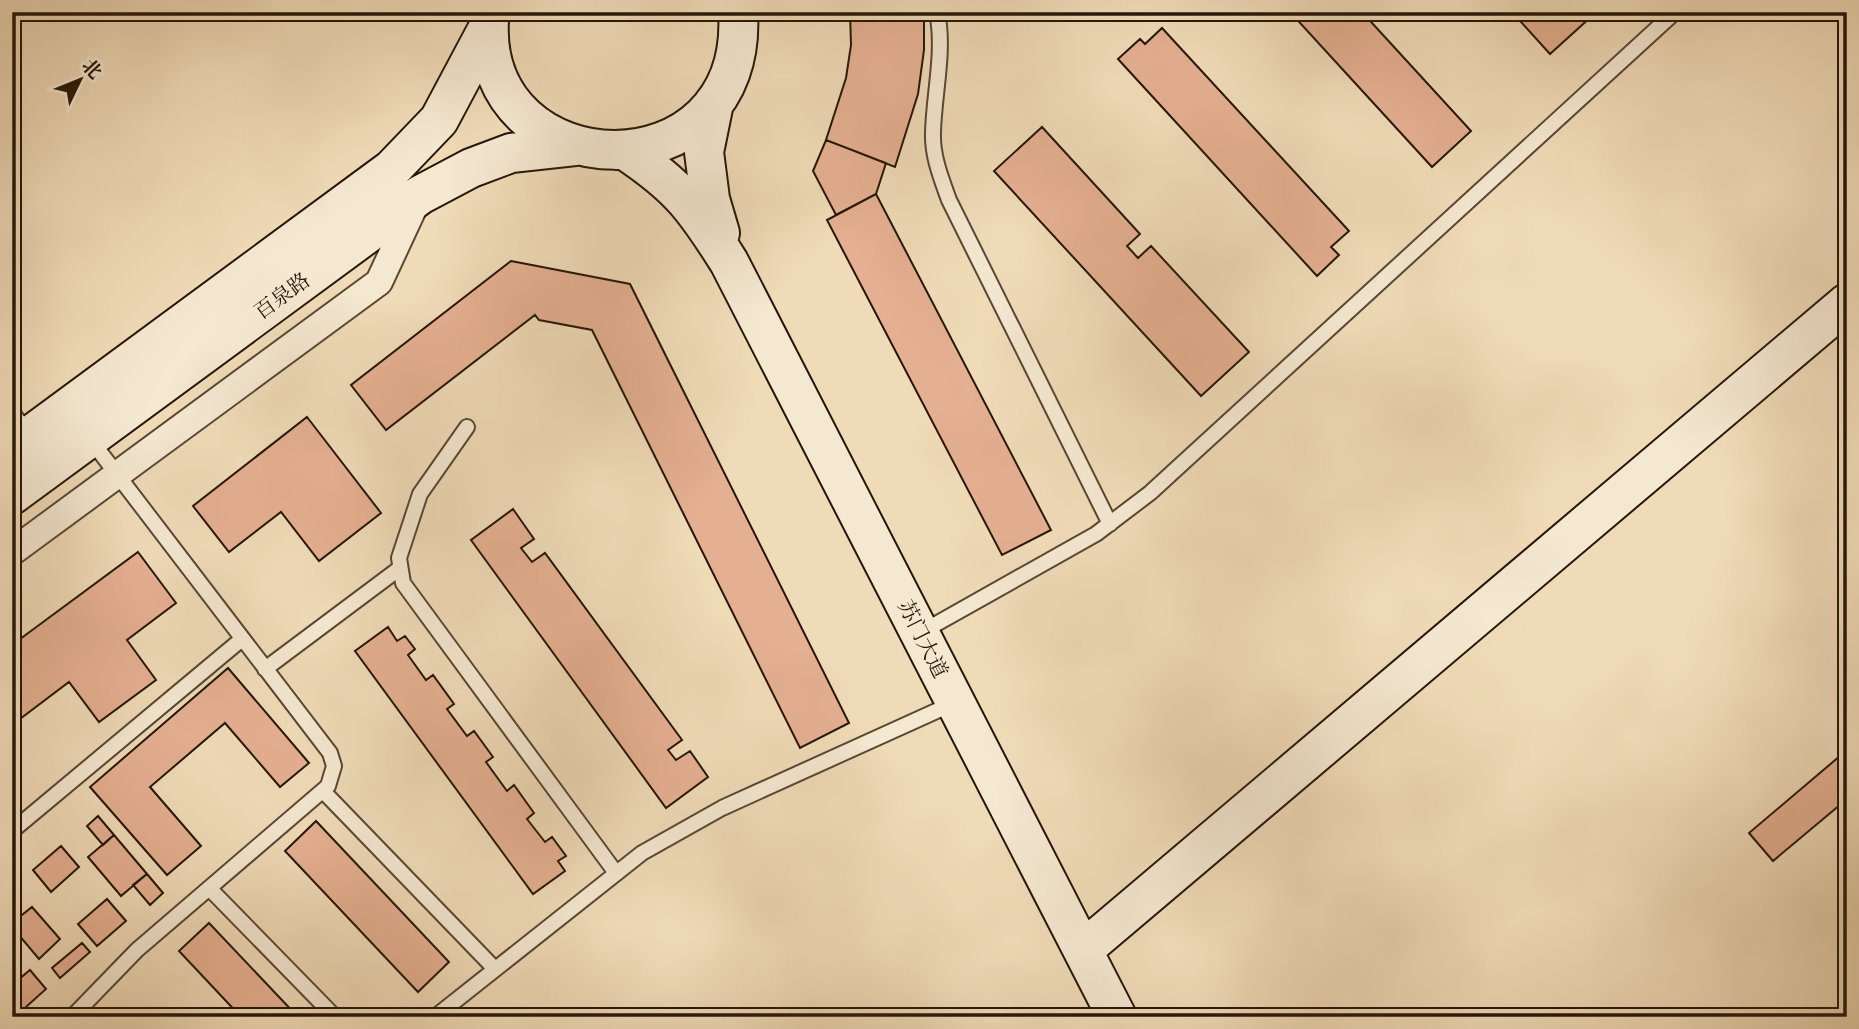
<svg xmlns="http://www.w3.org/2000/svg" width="1859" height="1029" viewBox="0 0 1859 1029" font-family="'IM FELL French Canon','Noto Serif SC',serif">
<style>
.building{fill:#e5b092;stroke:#251608;stroke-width:2}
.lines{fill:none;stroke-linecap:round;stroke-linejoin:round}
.lane-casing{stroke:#584734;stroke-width:18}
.street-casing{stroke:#584734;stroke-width:30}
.secondary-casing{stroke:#251608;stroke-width:42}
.lane{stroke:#f5e8d1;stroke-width:14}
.street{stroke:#f5e8d1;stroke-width:26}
.secondary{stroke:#f5e8d1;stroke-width:38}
.labels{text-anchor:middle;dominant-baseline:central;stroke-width:6;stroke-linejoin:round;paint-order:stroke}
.street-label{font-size:21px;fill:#251608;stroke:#f5e8d1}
</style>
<rect width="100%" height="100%" fill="#f0dbb8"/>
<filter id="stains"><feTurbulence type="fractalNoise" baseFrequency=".00286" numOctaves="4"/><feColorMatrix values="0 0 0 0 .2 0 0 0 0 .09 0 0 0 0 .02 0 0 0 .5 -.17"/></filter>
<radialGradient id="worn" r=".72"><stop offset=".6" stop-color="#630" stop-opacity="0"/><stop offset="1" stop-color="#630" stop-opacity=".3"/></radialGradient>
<path class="building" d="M850 12H924V50L918 94 895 167 826 140 846 78 851 45Z
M1290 12H1362L1471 131 1432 167Z
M1512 12H1591L1593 15 1550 54Z
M1162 28 1349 231 1331 247 1339 255 1317 276 1118 59 1140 39 1145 44Z
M1042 127 1140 234 1127 246 1138 258 1151 246 1249 352 1201 396 994 171Z
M826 140 886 163 876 194 836 215 813 171Z
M876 194 1051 530 1002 555 827 220Z
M511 261 630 284 849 723 800 748 592 330 539 320 535 315 386 430 351 385Z
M307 417 381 513 319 561 281 512 229 552 193 506Z
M513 509 534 539 521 548 532 562 545 553 682 740 668 750 676 760 690 751 708 777 666 808 471 540Z
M138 552 176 603 127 640 156 680 99 722 69 682 12 725V645Z
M388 627 397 641 405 636 415 649 408 655 426 680 433 675 454 704 447 709 467 736 474 731 493 757 486 762 507 791 514 785 534 813 527 819 545 842 552 837 566 856 558 861 565 871 533 894 355 651Z
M228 668 309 763 280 787 225 723 150 787 201 846 167 875 90 787Z
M1847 750V799L1773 861 1749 833Z
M98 816 114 835 103 845 87 826Z
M316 821 449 962 418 992 285 851Z
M114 835 147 874 121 896 88 857Z
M61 846 79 867 51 892 33 870Z
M147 874 163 893 150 905 133 885Z
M107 899 126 921 97 946 78 924Z
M32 907 60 939 39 959 12 927V923Z
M209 923 298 1017H241L179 951Z
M82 943 90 952 60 978 52 968Z
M30 970 46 989 17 1015 12 1009V985Z"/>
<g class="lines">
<defs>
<path id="lane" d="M937 12C945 51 934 93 933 132 932 156 941 178 949 200L1110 524
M12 412 28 434
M467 427 420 494 399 558 403 583 616 873
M920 633 1096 534 1150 493 1675 12
M265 669 400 568
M323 791 495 969
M12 831 242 639
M209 888 335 1017
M72 1017 137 950 328 786 334 766 330 753 90 439
M435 1017 642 853 722 808 954 703"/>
<path id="street" d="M12 552 379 282 418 198"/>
<path id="secondary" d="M489 20C479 190 750 199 738 12
M714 103 704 152 710 199 720 233
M626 151C680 187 695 208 729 262L1117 1017
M12 449 392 169 439 120 488 28
M12 495 420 195 471 168 511 153 575 146
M1083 950 1847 303"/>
</defs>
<use href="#lane" class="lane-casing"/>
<use href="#street" class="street-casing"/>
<use href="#secondary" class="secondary-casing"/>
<use href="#lane" class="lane"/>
<use href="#street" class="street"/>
<use href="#secondary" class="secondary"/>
</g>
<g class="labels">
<g class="street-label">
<text transform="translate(282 296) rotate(-36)">百泉路</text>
<text transform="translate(923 639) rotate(63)">苏门大道</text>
</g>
</g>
<rect width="1859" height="1029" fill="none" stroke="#f0dbb8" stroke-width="42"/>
<rect x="14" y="14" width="1831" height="1001" fill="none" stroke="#251608" stroke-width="3.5"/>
<rect x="21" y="21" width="1817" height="987" fill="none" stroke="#251608" stroke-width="2"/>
<g transform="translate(80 80) rotate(47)" stroke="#f5e8d1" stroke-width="5" paint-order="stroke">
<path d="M0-5L12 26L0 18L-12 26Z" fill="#251608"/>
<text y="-10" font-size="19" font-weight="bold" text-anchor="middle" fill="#251608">北</text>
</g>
<rect width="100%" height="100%" filter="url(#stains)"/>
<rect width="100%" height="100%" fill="url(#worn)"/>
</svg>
